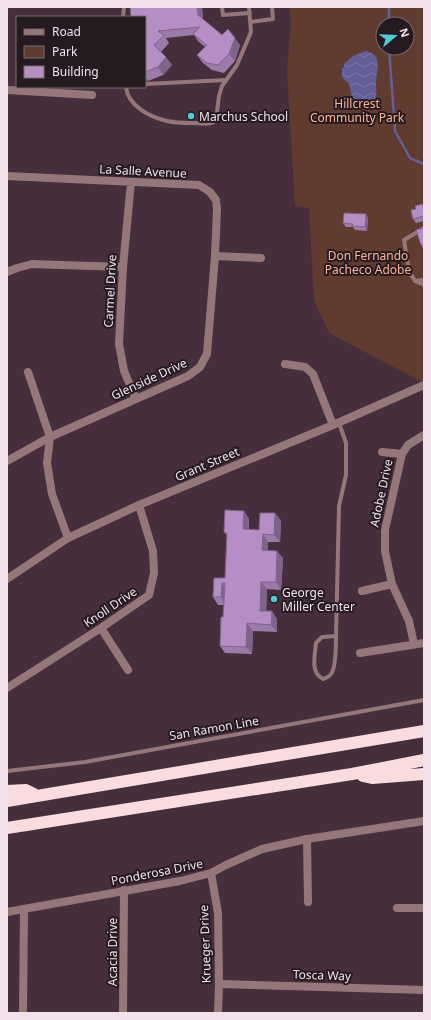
<svg xmlns="http://www.w3.org/2000/svg" width="431" height="1020" viewBox="0 0 431 1020" font-family="'Noto Sans',sans-serif">
<style>
.park{fill:#5f3c2f;fill-rule:evenodd}
.water{fill:url(#water-waves)}
.lines{fill:none;stroke-linecap:round;stroke-linejoin:round}
.stream{stroke:#645f97;stroke-width:2.5}
.lane{stroke:#967779;stroke-width:4}
.street{stroke:#967779;stroke-width:8}
.highway{stroke:#fbdcde;stroke-width:12}
.wall{fill:#9c7aa9}
.shaded-wall{fill:#7f638a}
.building{fill:#b58ec5;stroke:#7f638a}
.poi-dot{fill:#51ccd4;stroke:#261a21;stroke-width:1.5}
.labels{text-anchor:middle;dominant-baseline:central;stroke-width:4;stroke-linejoin:round;paint-order:stroke}
.park-label{font-size:12px;fill:#fdb398;stroke:#261a21}
.poi-label{font-size:12px;fill:#f2e1ea;stroke:#261a21;text-anchor:start}
.street-label{font-size:12px;fill:#f2e1ea;stroke:#261a21}
</style>
<defs>
<pattern id="water-waves" width="16" height="10" patternUnits="userSpaceOnUse"><rect width="16" height="10" fill="#645f97"/><path d="M0 5q4-4 8 0t8 0" fill="none" stroke="#7b76a6"/></pattern>
</defs>
<rect width="100%" height="100%" fill="#472e3d"/>
<path class="park" d="M289 7H424V383L329 333 314 300 309 208 295 206 287 71 291 20ZM383 24H407V48H383Z"/>
<path class="water" d="M366 51C384 55 376 71 376 83 376 90 377 96 376 103L359 102 352 97 349 84 342 77V68L344 67V64L353 56Z"/>
<g class="lines">
<path class="stream" d="M389 7V24
M389 48 395 131 410 158 424 164"/>
<path class="lane" d="M222 7 223 15 250 13
M123 17 124 7
M251 22 273 19 272 7
M145 84 226 80
M126 87C128 106 150 117 167 121 175 123 184 123 192 123 200 123 211 126 216 120L219 96 222 86 237 65 251 32 249 7
M424 280 415 281 424 285
M415 281 409 271 404 240 424 228
M336 636 322 637 316 643C315 655 310 673 323 679 326 678 329 677 331 674 336 668 336 644 336 636L339 506 346 475V443L339 423
M7 771 85 762 424 700"/>
<path class="street" d="M7 90 92 95
M7 176 199 185 210 192 216 200 217 209 215 256 207 354 200 367 188 376 50 437 7 461
M131 182 123 267 119 344 124 371 136 399
M215 256 261 258
M7 272 17 268 32 264 123 267
M285 364 305 367 313 374 333 425
M28 372 50 437 47 463 52 494 68 538
M382 452 402 454
M7 579 68 538 139 505 333 425 424 385
M362 591 392 584
M101 628 128 670
M414 644 409 621 392 584 385 551V530L402 454 408 445 424 435
M360 653 424 643
M7 688 101 628 149 595 154 573 153 551 139 505
M307 839 308 902
M211 873 218 913 219 984 218 1013
M397 908H424
M7 912 180 881 211 873 226 865 262 849 307 839 424 821
M219 984 424 990
M23 1013 24 909
M123 1013 124 890"/>
<path class="highway" d="M363 776 372 778 424 774
M7 791 26 790 34 794
M7 801 424 731
M7 828 352 774 424 760"/>
</g>
<path class="wall" d="M130 7H202L203 19 222 35 240 45 235 61 224 73 212 70 203 63 197 55 205 47 198 41 194 35 166 38 169 43 161 52 172 65 163 75 148 81 145 78V17Z
M422 204 424 206V221L416 223 413 219 416 209Z
M368 218 367 231 355 230 353 227H346L343 223Z
M424 228V250L421 245Z
M244 511 249 519V529L259 530 275 513 281 521 280 542H268V550L283 558 281 590 267 589 266 611 277 619V632L253 631 252 654 225 653 220 646 223 617 224 605H218L213 597 214 578H225L227 536 224 532Z"/>
<path class="shaded-wall" d="M197 7H202L203 23 198 15Z
M235 38 240 45 235 61 229 54Z
M166 57 172 65 163 75 158 67Z
M366 214 368 218 367 231 365 227Z
M244 511 249 519 248 537 243 529Z
M275 513 281 521 280 542 274 535Z
M263 534 268 542V558L262 550Z
M277 551 283 558 281 590 276 582Z
M261 582 267 589 266 618 260 611Z
M222 583 227 590V605L221 597Z
M272 611 277 619V632L271 625Z
M247 623 253 631 252 654 246 647Z"/>
<path class="building" d="M130 7H197L198 15 222 35 228 29 235 38 229 54 218 65 207 63 197 55 207 45 193 34 200 27 158 31 164 35 154 45 166 57 158 67 145 72V17H131Z
M422 204 423 206H424V216L413 219 411 210 416 209 415 206Z
M344 213 366 214 365 227 352 226 353 224 343 223Z
M424 228V244L421 245 416 230Z
M225 510 244 511 243 529 259 530 260 513H275L274 535 263 534 262 550 277 551 276 582H261L260 611H272L271 625 247 623 246 647 220 646 221 617H223L225 583H222L221 597H213L214 578H225L227 533 224 532Z"/>
<g class="poi-dot">
<circle cx="191" cy="116" r="4"/>
<circle cx="274" cy="599" r="4"/>
</g>
<g class="labels">
<g class="park-label">
<text x="357" y="103">Hillcrest<tspan x="357" dy="14">Community Park</tspan></text>
<text x="368" y="255">Don Fernando<tspan x="368" dy="14">Pacheco Adobe</tspan></text>
</g>
<g class="poi-label">
<text x="199" y="116">Marchus School</text>
<text x="282" y="592">George<tspan x="282" dy="14">Miller Center</tspan></text>
</g>
<g class="street-label">
<text transform="translate(143 171) rotate(3)">La Salle Avenue</text>
<text transform="translate(110 291) rotate(-87)">Carmel Drive</text>
<text transform="translate(149 379) rotate(-25)">Glenside Drive</text>
<text transform="translate(207 464) rotate(-23)">Grant Street</text>
<text transform="translate(381 493) rotate(-78)">Adobe Drive</text>
<text transform="translate(110 607) rotate(-34)">Knoll Drive</text>
<text transform="translate(214 728) rotate(-10)">San Ramon Line</text>
<text transform="translate(157 872) rotate(-11)">Ponderosa Drive</text>
<text transform="translate(205 944) rotate(-92)">Krueger Drive</text>
<text transform="translate(112 952) rotate(-90)">Acacia Drive</text>
<text transform="translate(322 975) rotate(2)">Tosca Way</text>
</g>
</g>
<rect width="431" height="1020" fill="none" stroke="#f2e1ea" stroke-width="16"/>
<rect x="16" y="16" width="130" height="72" fill="#261a21" stroke="#786a71"/>
<rect x="24" y="29" width="20" height="6" fill="#967779" stroke="#786a71"/>
<text x="52" y="36" font-size="12" fill="#f2e1ea">Road</text>
<rect x="24" y="46" width="20" height="12" fill="#5f3c2f" stroke="#786a71"/>
<text x="52" y="56" font-size="12" fill="#f2e1ea">Park</text>
<rect x="24" y="66" width="20" height="12" fill="#b58ec5" stroke="#786a71"/>
<text x="52" y="76" font-size="12" fill="#f2e1ea">Building</text>
<g transform="translate(395 36) rotate(71)"><circle r="19" fill="#261a21" stroke="#786a71"/>
<path d="M0-3L7 15L0 10L-7 15Z" fill="#51ccd4"/>
<text y="-6" font-size="11" font-weight="bold" text-anchor="middle" fill="#f2e1ea">N</text>
</g>
</svg>
